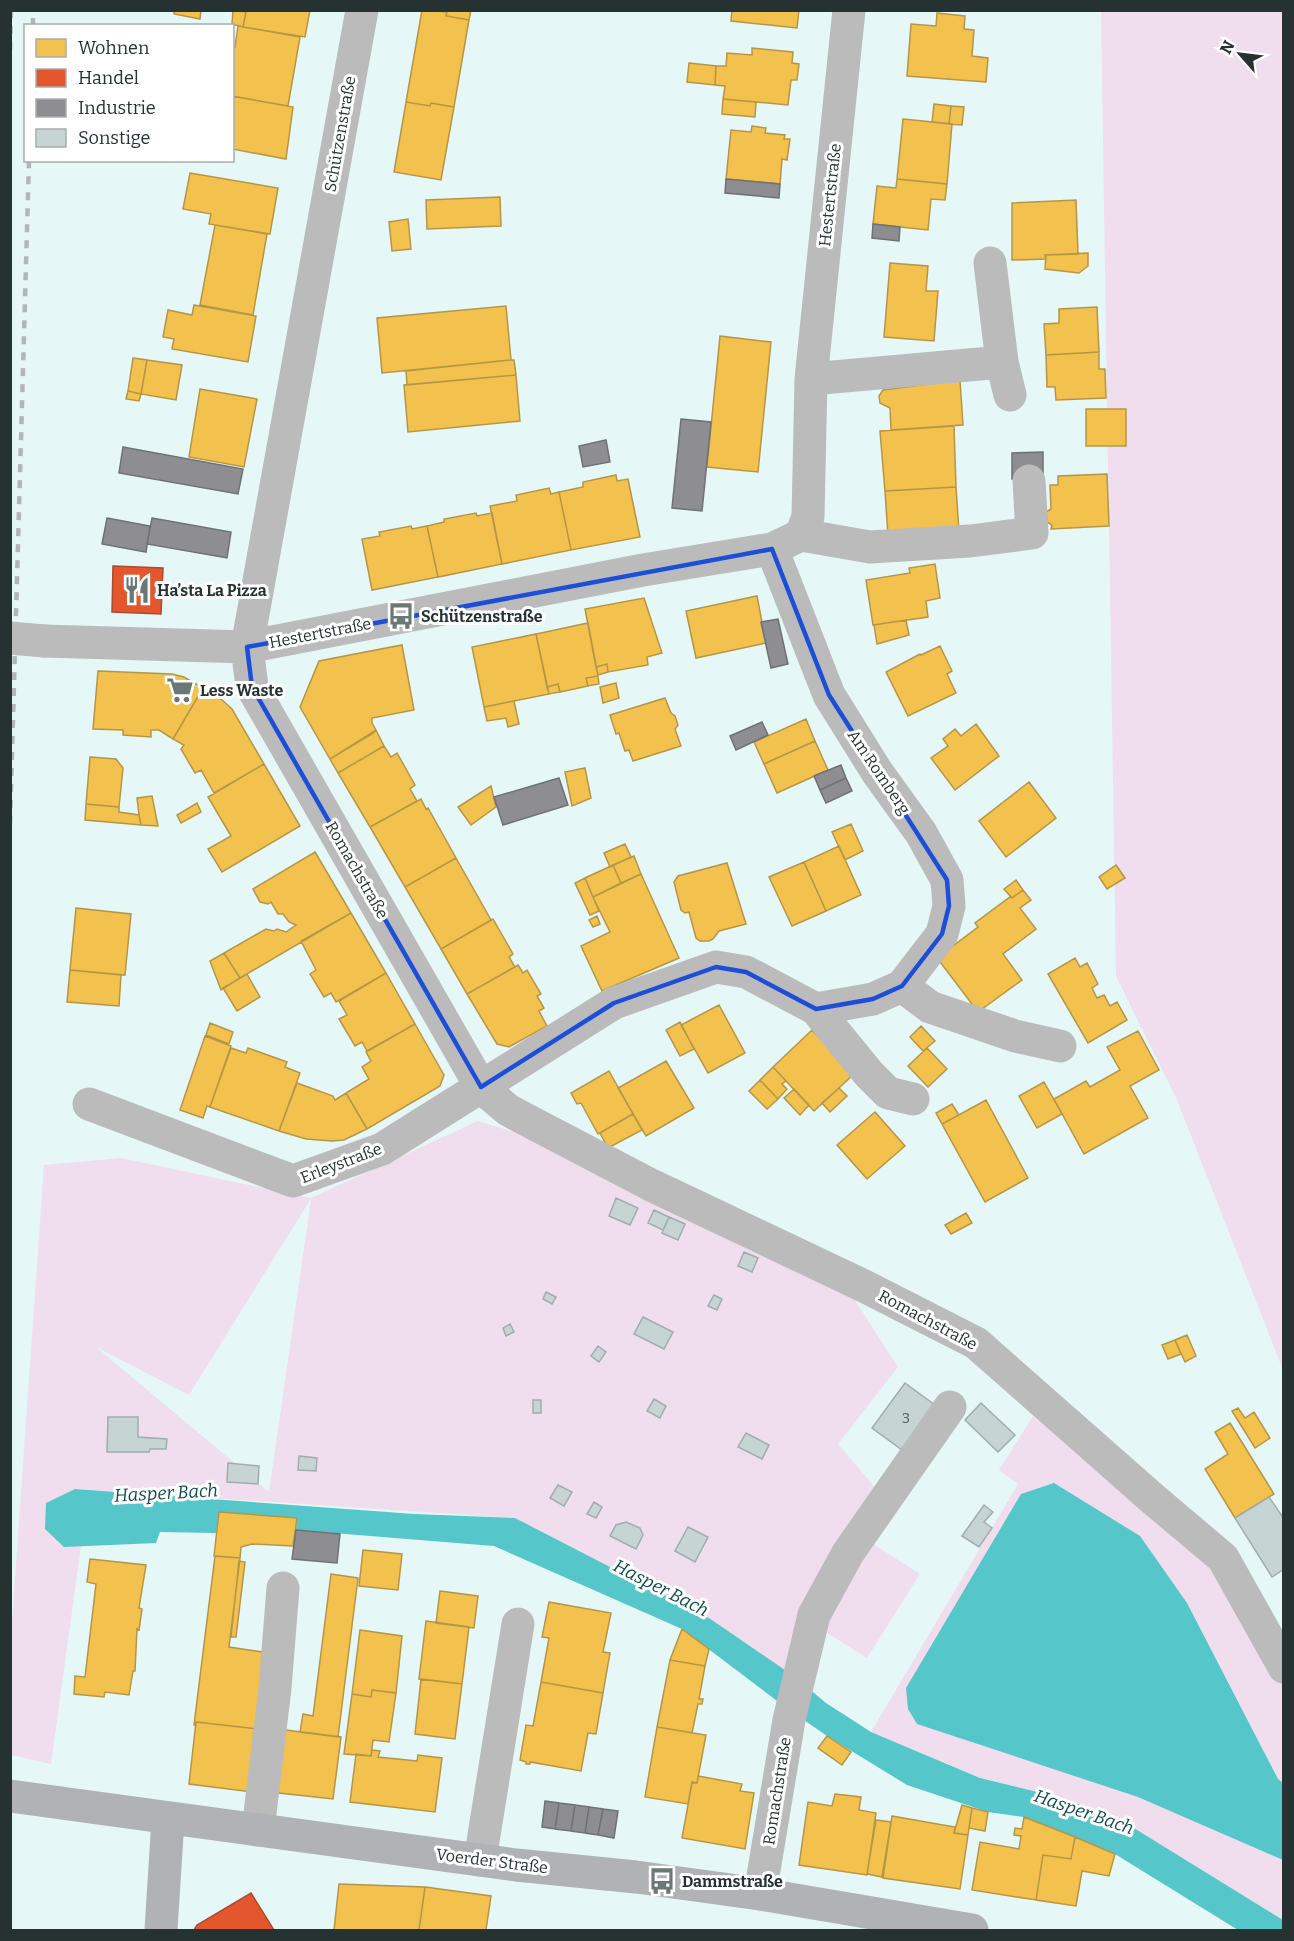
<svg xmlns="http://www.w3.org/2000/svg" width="1294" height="1941" viewBox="0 0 1294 1941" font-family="Bitter,serif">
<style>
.green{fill:#f0deee;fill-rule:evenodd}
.water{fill:#55c6ca}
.homes{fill:#f2c14e;stroke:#b59646;stroke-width:1.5}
.shops{fill:#e4572e;stroke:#ab4c2f;stroke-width:1.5}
.industry{fill:#8d8d92;stroke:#6e7275;stroke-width:1.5}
.building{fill:#c6d4d4;stroke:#a0adae;stroke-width:1.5}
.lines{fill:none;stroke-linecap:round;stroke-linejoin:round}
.minor{stroke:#bbbbbc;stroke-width:33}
.major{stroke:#b1b2b5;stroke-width:33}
.rail{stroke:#b0b7b8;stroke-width:4.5;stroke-dasharray:8 8;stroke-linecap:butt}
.minor-bridge{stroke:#bbbbbc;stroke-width:33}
.marked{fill:none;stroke:#1d4ed8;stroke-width:4.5;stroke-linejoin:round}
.labels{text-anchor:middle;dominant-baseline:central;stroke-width:6;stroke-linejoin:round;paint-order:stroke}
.number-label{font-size:14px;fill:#4e5a5a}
.street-label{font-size:16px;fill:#263232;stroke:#fff}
.poi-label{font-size:16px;font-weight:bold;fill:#263232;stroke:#fff;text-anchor:start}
.water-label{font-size:18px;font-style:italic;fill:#0f4b4d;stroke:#fff}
</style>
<rect width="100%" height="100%" fill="#e6f7f7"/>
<path class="green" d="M1101 11H1283V1370L1177 1100 1116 976Z
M478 1121 527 1136 849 1291 898 1367 838 1444 878 1491 795 1677 515 1518 76 1489 64 1547 81 1546 51 1764 11 1755V1635L44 1165 121 1158 311 1198ZM310 1200H311L269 1492 96 1347 189 1395Z
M1033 1416 1213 1559 1283 1684V1920L1129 1825 1066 1799 980 1778 871 1732 1018 1484 999 1470Z
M870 1542 920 1574 867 1658 816 1626Z"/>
<path class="water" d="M1054 1483 1140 1536 1187 1603 1278 1779 1283 1783V1860L1138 1797 917 1724 908 1709 906 1688 1021 1494Z
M75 1489 414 1514 515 1518 709 1618 795 1677 826 1703 871 1732 980 1778 1066 1799 1129 1825 1283 1920V1930H1238L1115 1854 1024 1817 988 1812 907 1785 827 1736 781 1704 682 1629 494 1546 296 1530 297 1518 219 1512 216 1533 160 1532 156 1543 64 1547 45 1529 46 1503Z"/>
<path class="homes" d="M174 10H201L200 19 174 14Z
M233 10 246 12 243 27 232 24Z
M242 10H310L305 37 243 27 246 12Z
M422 10 447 12 446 16 469 20 454 107 431 103 430 106 406 102Z
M436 10H471L469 20 446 16 447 12Z
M732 10H799L797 28 731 21Z
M937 13 965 16 964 29 974 30 972 56 988 58 986 82 907 76 911 24 936 26Z
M238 26 300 37 288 106 232 96V46L235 47Z
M752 48 793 52 792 63 799 64 797 80H791L788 105 723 99 725 86 715 85 716 66H726L727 53 752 55Z
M689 63 716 66 715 85 687 82Z
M232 96 293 107 286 159 232 149Z
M723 99 756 102 755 117 722 114Z
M406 102 430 106 431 103 454 107 441 180 394 172Z
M934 104 951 106 949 124 932 122Z
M951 106 964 107 962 125 949 124Z
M903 119 952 124 947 184 897 179Z
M752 126 766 128 765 133 785 135 784 139H790L787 160 782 159 780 184 726 179 731 130 751 132Z
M190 173 278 188 270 234 209 224 211 214 183 209Z
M897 179 947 184 945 200 931 199 928 230 873 224 877 186 896 188Z
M500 197 501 226 427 229 426 200Z
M1076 200 1078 254 1045 255 1046 259 1012 260V203Z
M408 219 411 249 392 251 389 222Z
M215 225 267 234 253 315 200 305Z
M1088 253V266L1079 273 1045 269 1046 255Z
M890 263 928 266 926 291H938L934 341 884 337Z
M194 305 256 316 248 362 172 349 174 339 163 337 168 310 192 315Z
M506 306 511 360 382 373 377 318Z
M1097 307 1099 352 1046 355 1044 324 1059 323V309Z
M720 336 771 342 758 472 707 467Z
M1099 352V369H1105L1106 398 1056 400 1055 387H1047L1046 355Z
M133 358 147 360 141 394 128 391Z
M147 360 182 365 176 400 141 394Z
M511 360H514L516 375 407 385 406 371Z
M516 375 520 421 408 432 404 385Z
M960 380 963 425 891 430 890 408 880 403 879 396 883 390Z
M200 389 257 399 244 467 189 457Z
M128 391 141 394 139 401 126 399Z
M1086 409H1126V446H1086Z
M954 426 956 487 885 491 880 431Z
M1107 474 1109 526 1051 529 1052 525 1047 522 1046 512 1051 509 1050 485H1058V476Z
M616 475 617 481 628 479 640 537 571 550 559 492 583 487V482Z
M956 487 959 532 888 536 885 491Z
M549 488 551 494 559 492 571 550 502 564 490 506 517 501 516 495Z
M476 513 477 516 492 513 502 564 438 577 427 526 444 522V519Z
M411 526 412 529 427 526 438 577 372 590 362 539 380 536 379 532Z
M935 564 940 598 926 601 928 617 873 625 866 580 910 573 909 568Z
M757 596 766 643 696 658 686 611Z
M644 598 662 653 647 657 648 665 608 672 607 664 596 667 585 609Z
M906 620 909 635 877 644 874 625Z
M588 623 598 676 586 678 588 686 560 692 558 684 547 687 536 634Z
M536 634 549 694 484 707 472 647Z
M402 645 414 710 372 718V723L376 730 372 734 330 759 300 707 319 661Z
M940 646 952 671 947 674 956 693 908 716 886 672 920 654 921 655Z
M607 664 608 672 598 675 596 667Z
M98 671 172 674 184 677 203 688 173 739 159 730H151V737L123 735V730L93 729Z
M598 676 599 684 588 686 586 678Z
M616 683 619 698 603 703 600 687Z
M558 684 560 692 549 694 547 687Z
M203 688 221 699 232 709 264 764 214 793 201 770 195 773 181 749 184 745 173 739Z
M665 698 671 713 675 716 678 725 675 729 681 746 633 761 629 750 625 751 619 733 616 734 610 715Z
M514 701 519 724 508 727 506 718 487 721 484 707Z
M806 719 815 741 764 764 754 742Z
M976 724 999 756 955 790 931 758 948 746 943 739 955 729 961 736Z
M376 730 384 746 338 773 330 759Z
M815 741 828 770 777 793 764 764Z
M384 746 391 757 397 753 415 785 410 789 417 801 370 827 338 773Z
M90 757 116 759 123 768 119 807 86 804Z
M264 764 300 826 222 872 208 849 231 836 208 797Z
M585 768 591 798 572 806 565 772Z
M1029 782 1056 818 1006 857 979 821Z
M491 786 496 807 471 825 458 807Z
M152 796 158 826 141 825 139 815 137 798Z
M421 799 426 809 428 808 456 858 405 887 370 827Z
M197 803 201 812 181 823 177 815Z
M86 804 119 807V812L139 815 141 825 85 820Z
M851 824 863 851 845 860 832 832Z
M625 844 631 857 610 867 604 853Z
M839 846 861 895 826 911 804 862Z
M315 852 351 913 240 978 224 953 266 929 274 931 277 929 286 932 296 925 289 922 283 914H278L271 902 268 904 260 902 253 889Z
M634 856 641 874 621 883 613 865Z
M456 858 491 920 441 949 405 887Z
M804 862 826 911 792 926 769 877Z
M727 863 746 924 719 931 713 939 709 941H700L696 938 689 912 685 913 681 910 674 882 678 876Z
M613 865 621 883 593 897 585 878Z
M1116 865 1125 878 1107 889 1099 877Z
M641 874 679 958 602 991 581 946 610 932 593 897Z
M585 878 599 911 590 915 575 883Z
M1016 880 1023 890 1012 898 1004 889Z
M1023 890 1031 900 1020 908 1036 929 1003 954 1022 980 978 1012 937 958 978 927 975 923 1010 897 1012 898Z
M76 908 131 914 125 975 70 970Z
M351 913 386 973 336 1002 331 993 324 997 310 974 316 970 301 941Z
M597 916 600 924 593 927 589 920Z
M493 919 513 954 509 957 515 967 467 994 441 949Z
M224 953 240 978 221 990 210 961Z
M1075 958 1080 967 1087 963 1098 984 1092 988 1097 998 1104 995 1110 1006 1117 1002 1127 1020 1088 1043 1048 974Z
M518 965 523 973 527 970 541 994 537 996 544 1008 539 1011 547 1026 509 1047 497 1044 467 994Z
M70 970 121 975 119 1006 67 1002Z
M386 973 415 1024 367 1051 362 1042 355 1046 339 1019 347 1015 339 1001Z
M247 974 260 997 237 1011 223 988Z
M719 1005 745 1053 708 1073 681 1025Z
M680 1022 694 1049 680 1056 666 1030Z
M210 1023 233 1032 229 1044 206 1035Z
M415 1024 444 1075 440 1086 367 1129 346 1093 369 1079 362 1067 371 1061 366 1052Z
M921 1026 935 1041 923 1051 910 1037Z
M812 1030 854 1074 814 1111 773 1067Z
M1138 1031 1159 1070 1130 1086 1148 1118 1084 1154 1054 1099 1086 1081 1090 1087 1120 1070 1107 1047Z
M205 1036 231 1046 210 1107 207 1106 203 1118 180 1110Z
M231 1048 246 1053 248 1048 287 1062 285 1067 300 1073 279 1131 210 1107Z
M927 1048 947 1069 928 1087 908 1066Z
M666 1061 694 1108 646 1136 618 1088Z
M773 1067 786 1081 782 1084 787 1089 778 1099 760 1080Z
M609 1071 633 1114 598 1134 581 1103 577 1104 571 1093Z
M760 1080 778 1099 767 1109 749 1091Z
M1044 1082 1062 1114 1037 1128 1019 1096Z
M297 1083 333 1096 335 1100 346 1093 367 1129 344 1140 332 1141 306 1139 279 1131Z
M839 1088 847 1096 830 1112 822 1103Z
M794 1089 809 1105 800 1115 784 1098Z
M986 1100 1028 1178 985 1202 942 1124Z
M952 1104 959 1115 942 1124 936 1113Z
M875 1112 905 1146 867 1179 837 1145Z
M633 1114 642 1130 608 1148 600 1133Z
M966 1213 972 1223 951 1234 945 1225Z
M1187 1335 1196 1356 1185 1362 1175 1340Z
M1175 1340 1181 1354 1168 1359 1162 1345Z
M1238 1408 1245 1418 1254 1412 1270 1438 1255 1448 1232 1411Z
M1230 1423 1274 1494 1235 1518 1205 1469 1228 1454 1215 1432Z
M219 1512 297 1518 293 1546 252 1544 241 1547 240 1558 214 1556Z
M363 1550 402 1554 398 1590 359 1586Z
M215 1556 240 1558 229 1647 270 1653 259 1729 196 1722V1725H194Z
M90 1559 146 1565 139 1608 142 1609 139 1630 137 1629 135 1671H133L129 1695 105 1692 104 1697 74 1694 75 1676 85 1677 96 1584 87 1582Z
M239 1561 245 1562 236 1637H231Z
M331 1574 358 1578 338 1737 300 1732 303 1714 313 1716Z
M440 1591 478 1596 474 1628 436 1623Z
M549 1602 611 1613 603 1652 610 1653 603 1693 541 1682 549 1638 542 1637Z
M426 1621 469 1627 462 1684 419 1679Z
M682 1629 709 1649 705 1666 670 1660Z
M360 1630 402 1636 396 1693 372 1690 371 1697 352 1694Z
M670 1660 705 1666 699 1699H703L702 1704H698L692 1733 657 1727Z
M421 1679 462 1684 455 1739 415 1734Z
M541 1682 603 1693 596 1734 588 1733 581 1771 530 1762V1764H526V1762L520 1760 526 1725 533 1726Z
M372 1690 396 1693 389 1742 373 1740 371 1756 344 1754 352 1694 371 1697Z
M196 1722 259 1729 252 1792 189 1784Z
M657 1727 706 1735 697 1783 692 1782 688 1804 645 1797Z
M278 1729 341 1737 333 1799 270 1792Z
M827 1736 851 1752 842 1765 818 1748Z
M372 1750 380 1751 378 1757 417 1761 418 1755 442 1758 435 1812 350 1802 356 1754 371 1756Z
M698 1776 742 1784 740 1791 754 1793 745 1849 682 1838 692 1783H697Z
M835 1794 861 1797 859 1810 876 1813 867 1875 799 1865 808 1802 832 1806Z
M962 1805 972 1808 968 1835 954 1833Z
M972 1808 988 1812 985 1831 969 1828Z
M892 1816 955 1827 954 1833 968 1835 960 1889 883 1878Z
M1024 1817 1075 1837 1071 1859 1043 1855 1036 1900 972 1890 980 1842 1019 1849 1021 1836 1014 1835 1015 1828 1022 1829Z
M876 1820 891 1822 882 1877 867 1874Z
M1075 1837 1115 1854 1109 1876 1082 1871 1076 1906 1036 1900 1043 1855 1071 1859Z
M339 1884 425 1887 419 1930H334Z
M425 1887 491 1896 486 1930H419Z"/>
<path class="shops" d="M113 566 163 568 161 614 112 612Z
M251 1893 274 1930H194L197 1925Z"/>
<path class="industry" d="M726 179 780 184 779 198 725 193Z
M873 224 900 227 899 241 872 238Z
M681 419 711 422 702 511 672 508Z
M606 440 610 462 583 467 579 446Z
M123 447 243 469 238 494 119 473Z
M1043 452V478L1012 479V453Z
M107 518 150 526 146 552 102 544Z
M152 518 231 532 227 558 147 544Z
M778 619 788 664 771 668 761 622Z
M762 722 768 735 736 750 730 736Z
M841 765 846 778 820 790 814 776Z
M559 778 568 805 503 825 494 797Z
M846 778 852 791 826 803 820 790Z
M296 1530 340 1534 337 1563 292 1559Z
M545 1801 559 1803 555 1829 542 1827Z
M559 1803 575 1805 571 1831 555 1829Z
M575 1805 589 1807 585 1833 571 1831Z
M589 1807 603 1809 598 1835 585 1833Z
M603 1809 618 1811 614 1838 598 1835Z"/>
<path class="building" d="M616 1198 638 1208 630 1225 609 1216Z
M654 1210 669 1217 663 1230 648 1223Z
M669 1217 685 1224 678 1240 662 1233Z
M744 1252 758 1258 752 1272 738 1266Z
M546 1292 556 1297 552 1304 543 1299Z
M714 1295 722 1299 717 1310 708 1306Z
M643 1317 673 1332 664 1349 634 1334Z
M510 1324 514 1332 506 1336 503 1328Z
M598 1346 606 1352 599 1362 591 1356Z
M905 1383 939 1408 906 1453 872 1428Z
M654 1399 666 1406 660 1418 647 1411Z
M533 1400H541V1413H533Z
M981 1403 1015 1435 998 1452 965 1420Z
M108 1417H138V1437L167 1439 166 1449H150L149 1452H107Z
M746 1433 769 1445 762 1459 738 1447Z
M299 1456 317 1458 316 1471 298 1470Z
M228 1463 259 1466 258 1484 227 1482Z
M558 1485 572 1492 564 1506 550 1498Z
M1269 1497 1284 1519V1569L1272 1577 1235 1518Z
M594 1502 602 1507 596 1518 587 1514Z
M984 1505 993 1512 984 1522 992 1528 979 1547 962 1536Z
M626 1522 640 1528 643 1535 636 1549 610 1536 616 1525Z
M688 1527 708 1537 695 1562 675 1551Z"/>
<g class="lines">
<path class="minor" d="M362 10 247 647 252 687 481 1087 508 1110 651 1185 864 1286 976 1343 1153 1499 1223 1558 1284 1667
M990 263 1002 362 1010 395
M811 379 1002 362
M801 535 870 547 970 541 1032 533 1029 481
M44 641 247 647 643 570 772 549 801 535 808 517 811 379 849 10
M902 986 930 1007 1015 1036 1060 1046
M816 1009 869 1074 888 1093 913 1099
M89 1104 293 1181 382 1149 614 1003 716 967 746 972 816 1009 873 999 902 986 942 934 949 906 947 880 921 833 877 772 829 695 772 549
M258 1830 275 1688 283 1588
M480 1860 518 1624
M760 1894 789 1720 814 1615 848 1553 950 1407"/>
<path class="major" d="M10 1796 516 1865 636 1877 760 1894 972 1930
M161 1930 168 1819"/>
<path class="rail" d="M33 26V10
M10 50 11 10
M10 824 29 160"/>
<path class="minor-bridge" d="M10 638 44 641"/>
</g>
<path class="marked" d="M772 549 829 695 947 880 949 906 942 934 902 986 873 999 816 1009 746 972 716 967 614 1003 481 1087 252 687 247 647Z"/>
<defs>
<symbol id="restaurant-bare" viewBox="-9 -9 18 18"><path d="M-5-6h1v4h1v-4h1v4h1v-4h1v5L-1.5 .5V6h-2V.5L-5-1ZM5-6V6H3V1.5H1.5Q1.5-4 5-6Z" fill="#697777" stroke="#fff" stroke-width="2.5" paint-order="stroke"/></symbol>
<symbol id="bus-bare" viewBox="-9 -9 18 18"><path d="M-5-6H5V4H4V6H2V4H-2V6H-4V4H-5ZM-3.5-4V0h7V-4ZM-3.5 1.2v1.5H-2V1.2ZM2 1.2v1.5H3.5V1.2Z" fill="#697777" stroke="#fff" stroke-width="2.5" paint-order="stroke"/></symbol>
<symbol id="supermarket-bare" viewBox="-9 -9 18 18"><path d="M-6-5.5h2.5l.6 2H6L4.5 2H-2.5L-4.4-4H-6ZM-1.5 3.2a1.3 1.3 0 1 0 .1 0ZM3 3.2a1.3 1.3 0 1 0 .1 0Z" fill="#697777" stroke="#fff" stroke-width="2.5" paint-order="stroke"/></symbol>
</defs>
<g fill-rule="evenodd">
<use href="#restaurant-bare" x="118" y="571" width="38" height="38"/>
<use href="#bus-bare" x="382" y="597" width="38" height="38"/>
<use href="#supermarket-bare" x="161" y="671" width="38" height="38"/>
<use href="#bus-bare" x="643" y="1862" width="38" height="38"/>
</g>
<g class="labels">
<g class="number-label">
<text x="906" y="1418">3</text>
</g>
<g class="street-label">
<text transform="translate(340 134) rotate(-80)">Schützenstraße</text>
<text transform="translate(830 195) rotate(-84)">Hestertstraße</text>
<text transform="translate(320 633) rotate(-11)">Hestertstraße</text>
<text transform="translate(879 772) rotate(56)">Am Romberg</text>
<text transform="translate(357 870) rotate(60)">Romachstraße</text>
<text transform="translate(341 1163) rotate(-21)">Erleystraße</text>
<text transform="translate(928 1320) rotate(28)">Romachstraße</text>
<text transform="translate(777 1791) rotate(-81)">Romachstraße</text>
<text transform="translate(492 1861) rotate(7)">Voerder Straße</text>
</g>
<g class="poi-label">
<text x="157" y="590">Ha’sta La Pizza</text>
<text x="421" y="616">Schützenstraße</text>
<text x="200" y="690">Less Waste</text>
<text x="682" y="1881">Dammstraße</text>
</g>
<g class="water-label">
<text transform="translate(166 1493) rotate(-3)">Hasper Bach</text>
<text transform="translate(661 1588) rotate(27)">Hasper Bach</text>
<text transform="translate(1084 1812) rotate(19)">Hasper Bach</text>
</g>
</g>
<rect width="1294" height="1941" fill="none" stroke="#263232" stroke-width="24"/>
<rect x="24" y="24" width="210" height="138" fill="#ffffff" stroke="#a8adad" stroke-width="1.5"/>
<rect x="36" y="39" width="30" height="18" fill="#f2c14e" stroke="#a8adad" stroke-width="1.5"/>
<text x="78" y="54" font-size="18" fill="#263232">Wohnen</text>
<rect x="36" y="69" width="30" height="18" fill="#e4572e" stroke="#a8adad" stroke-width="1.5"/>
<text x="78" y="84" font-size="18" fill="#263232">Handel</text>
<rect x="36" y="99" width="30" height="18" fill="#8d8d92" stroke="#a8adad" stroke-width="1.5"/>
<text x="78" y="114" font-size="18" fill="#263232">Industrie</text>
<rect x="36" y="129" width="30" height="18" fill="#c6d4d4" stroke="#a8adad" stroke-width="1.5"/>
<text x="78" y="144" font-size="18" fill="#263232">Sonstige</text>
<g transform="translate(1240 54) rotate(298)" stroke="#ffffff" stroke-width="4.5" paint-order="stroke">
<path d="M0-4.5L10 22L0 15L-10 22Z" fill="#263232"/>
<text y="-9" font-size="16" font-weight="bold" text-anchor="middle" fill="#263232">N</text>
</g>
</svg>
